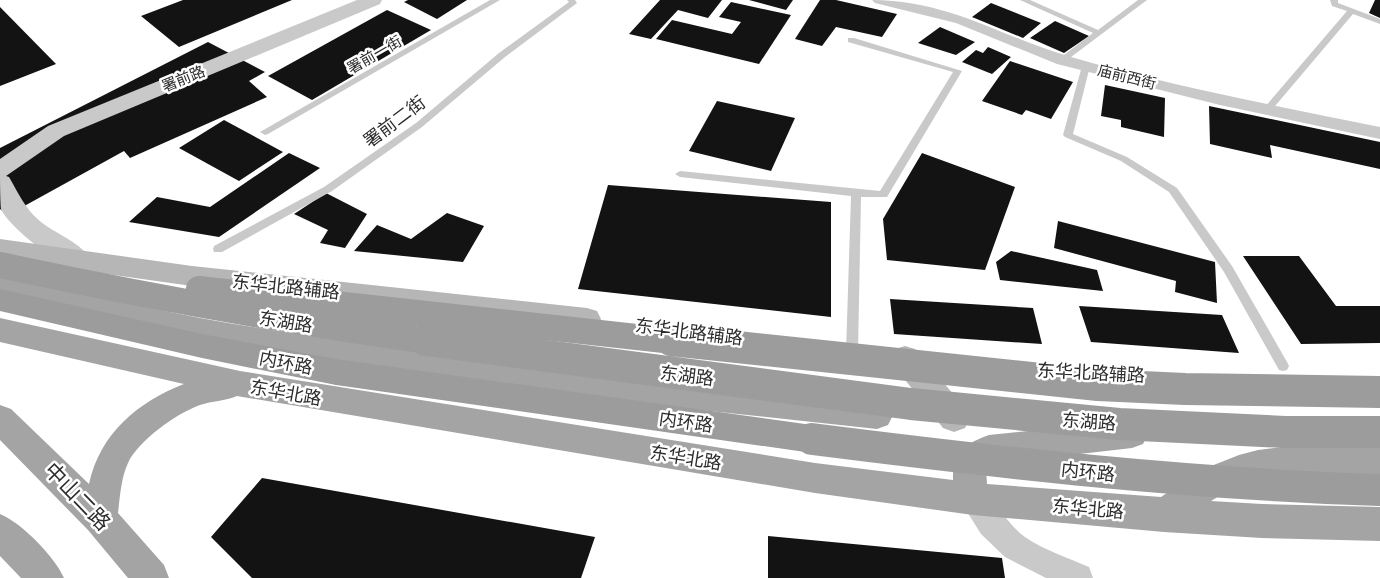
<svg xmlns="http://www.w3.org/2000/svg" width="1380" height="578" viewBox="0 0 1380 578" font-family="'Golos Text','Noto Sans SC',sans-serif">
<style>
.building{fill:#131313}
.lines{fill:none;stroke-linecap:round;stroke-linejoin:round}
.service{fill:#c9c9c9;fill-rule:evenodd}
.minor{fill:#c9c9c9;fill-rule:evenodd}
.tertiary{fill:#c9c9c9;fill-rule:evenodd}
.secondary{fill:#b6b6b6;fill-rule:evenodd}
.primary{fill:#a4a4a4;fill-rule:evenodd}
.trunk{fill:#9c9c9c;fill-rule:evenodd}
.trunk-bridge-far1{stroke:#9c9c9c;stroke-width:26}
.trunk-bridge{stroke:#9c9c9c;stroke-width:32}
.labels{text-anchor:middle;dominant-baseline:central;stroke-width:5;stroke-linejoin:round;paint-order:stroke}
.far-street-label{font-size:15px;fill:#2c2c2c;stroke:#fff}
.street-label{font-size:18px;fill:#2c2c2c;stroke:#fff}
.near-street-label{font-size:21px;fill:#2c2c2c;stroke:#fff}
</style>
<rect width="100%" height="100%" fill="#fff"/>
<path class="building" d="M183 0H292L179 47 141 16Z
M408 0H467L437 19 404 2Z
M660 0H722L708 18 678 10 651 39 629 34Z
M749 0H793L786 10Z
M820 0H836L897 14 882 37 836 27 822 46 795 39Z
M1375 0H1380V18L1369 13Z
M731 2 791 15 759 64 656 39 672 20 732 34 741 22 719 17Z
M991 3 1041 23 1023 38 972 17Z
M0 7 56 64 0 86Z
M387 10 431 30 312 100 268 76Z
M1055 21 1089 36 1064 53 1030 38Z
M940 27 975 42 956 55 918 43Z
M208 42 265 72 249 81 267 97 130 158 124 151 8 215 0 209V148Z
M988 47 1011 57 992 74 962 62 976 50 983 53Z
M1010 61 1073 82 1051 119 1026 110 1022 115 982 101Z
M1105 85 1165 98 1164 137 1121 127V120L1101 116Z
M717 101 795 118 771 171 689 151Z
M1209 106 1380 142V169L1270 145 1272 158 1210 144Z
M224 120 283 152 239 181 179 148Z
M289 153 320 168 219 237 129 222 157 197 210 207Z
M922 153 1015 187 985 270 887 260 883 219Z
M608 185 831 202V317L578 289Z
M326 193 367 214 345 248 320 243 328 230 294 214Z
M447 213 484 226 463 262 354 251 377 225 411 239Z
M1058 221 1215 262 1217 303 1175 292 1176 281 1054 248Z
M1011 251 1097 270 1103 291 1000 280 996 262Z
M1243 256H1299L1336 306H1380V343L1301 344Z
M890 299 1033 308 1042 344 894 334Z
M1079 306 1222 315 1239 353 1091 342Z
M262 478 595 537 581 578H252L211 537Z
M768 536 1002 558 1005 578H768Z"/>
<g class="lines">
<path class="service" d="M490 0H500L268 134 265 135 260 132Z
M567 0H575L577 3 505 57 422 127 332 191 222 252H214L213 249 214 246 324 187 416 123 499 53 569 2Z
M1020 0H1030L1098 30 1138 0H1147L1063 63 1059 60 1060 58 1093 33Z
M1330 0H1338V3L1380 19V24L1353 14 1270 112H1264V108L1347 11 1332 6Z
M848 38H854L962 71 887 197H861L858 352 856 355 852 357 848 355 846 352 851 196 680 177 675 174 680 171 880 191 953 72 848 42Z
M1086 63 1090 66 1073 134 1127 157 1177 188 1232 266 1287 362 1289 366 1287 370 1283 371 1279 370 1224 272 1169 192 1121 161 1065 137 1063 135 1082 66Z"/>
<path class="minor" d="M872 0C949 0 1001 37 1071 57 1172 86 1276 106 1380 127V139L1220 105 1057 64 956 23 875 3Z
M973 486C992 493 1006 524 1025 537 1044 550 1068 558 1089 567L1093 578H1046L1005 557 981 534 959 499 963 490Z"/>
<path class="tertiary" d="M357 0H382L380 4 64 136 6 176 9 177C19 194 25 209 41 222 56 234 82 243 91 260L87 267C84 268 80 270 76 269 60 267 7 225 1 209 0 199 0 171 0 159L48 126Z"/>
<path class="secondary" d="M0 239 192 266 587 308 597 311 601 319 597 327 587 330 192 286 0 259Z
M905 346 915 349 965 408 970 418 965 428 954 432 943 428 895 367 890 358 895 349Z"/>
<path class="primary" d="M0 273C66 288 133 305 200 318 424 358 651 378 877 401L888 405 893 415 888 425 877 429C651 404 423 383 200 340 133 328 66 310 0 293Z
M0 318 240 371 815 463 953 480C952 453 966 443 989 435L1132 420 1143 424 1148 434 1143 444 1132 448 991 464 986 469 987 484 1161 497 1201 470 1239 455 1258 450 1299 445H1380V475C1324 474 1260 468 1211 501L1262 504 1380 507V541L1262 538 1164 532 973 515 815 493 237 396C225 401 212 401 200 405 177 413 138 441 128 463 121 478 120 497 118 513L164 565 169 578H128L88 530 0 440V405L11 409 89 484C100 433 138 402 184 384L0 342Z
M0 514C22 523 55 557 64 578H21L0 556Z"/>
<path class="trunk" d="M0 289 202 334 336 359 812 425 823 429 828 439 823 449 812 453 336 385 202 358 0 311Z"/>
<path class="trunk-bridge-far1" d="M0 265C145 296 289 322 436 342
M199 289 682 342"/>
<path class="trunk-bridge" d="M426 340 911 404 1119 424 1285 432H1380
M671 340 1098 385 1185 389 1380 392
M812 439C1001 463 1190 484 1380 490"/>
</g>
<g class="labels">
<g class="far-street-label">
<text transform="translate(374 54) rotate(-30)">署前一街</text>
<text transform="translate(1127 76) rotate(14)">庙前西街</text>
<text transform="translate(183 78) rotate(-22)">署前路</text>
</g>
<g class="street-label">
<text transform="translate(394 121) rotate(-37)">署前二街</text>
<text transform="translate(286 286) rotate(6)">东华北路辅路</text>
<text transform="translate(286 321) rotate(9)">东湖路</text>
<text transform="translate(689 331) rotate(7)">东华北路辅路</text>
<text transform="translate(286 362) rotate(11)">内环路</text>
<text transform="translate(1091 372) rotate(3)">东华北路辅路</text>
<text transform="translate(687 375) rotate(7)">东湖路</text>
<text transform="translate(286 392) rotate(10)">东华北路</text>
<text transform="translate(686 421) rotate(8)">内环路</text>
<text transform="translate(1089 421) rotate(4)">东湖路</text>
<text transform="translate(686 457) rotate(9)">东华北路</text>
<text transform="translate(1088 471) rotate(6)">内环路</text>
<text transform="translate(1088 508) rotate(5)">东华北路</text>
</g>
<g class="near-street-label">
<text transform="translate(78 496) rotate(46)">中山二路</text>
</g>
</g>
</svg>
